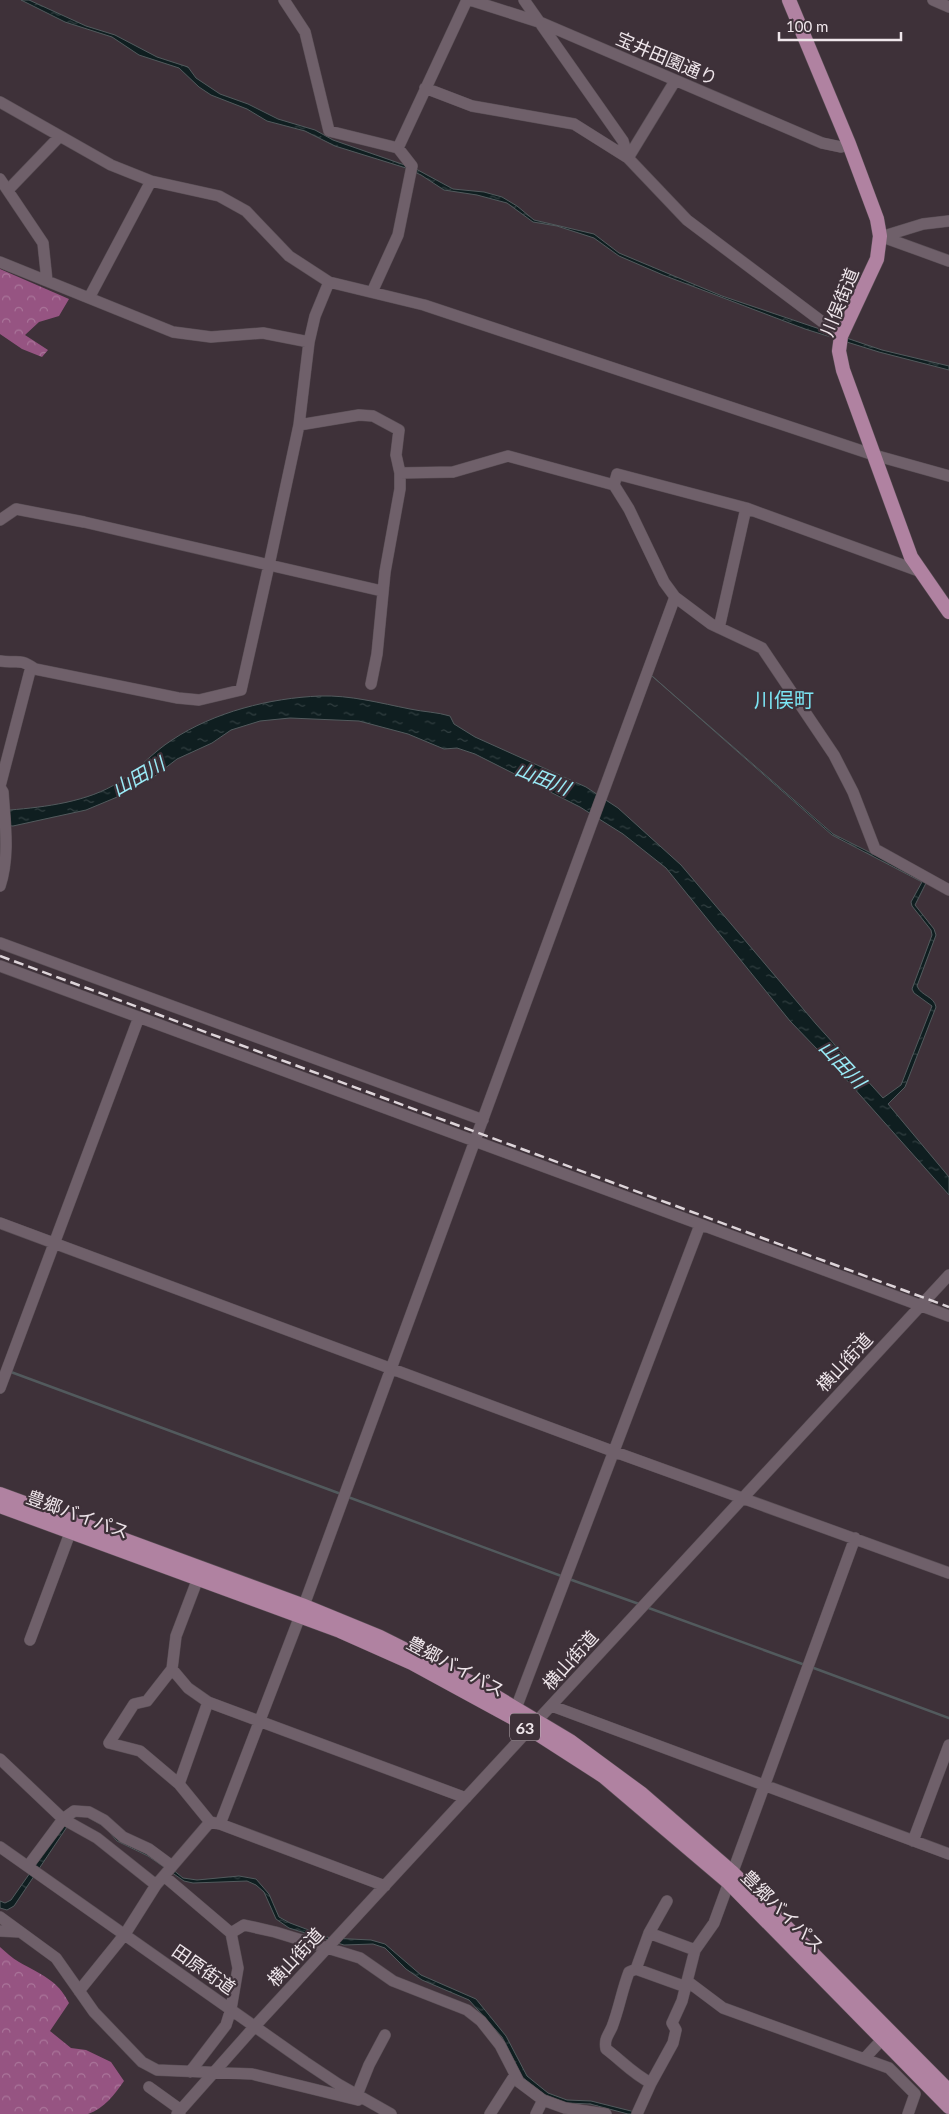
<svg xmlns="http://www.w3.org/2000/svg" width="949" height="2114" viewBox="0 0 949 2114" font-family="Lato,'Noto Sans JP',sans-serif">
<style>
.forest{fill:url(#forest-crowns)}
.water{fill:url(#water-ripples);stroke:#525a5d}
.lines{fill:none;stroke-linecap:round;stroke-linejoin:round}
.stream{stroke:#525a5d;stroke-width:2.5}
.minor-casing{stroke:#594e55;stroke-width:12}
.major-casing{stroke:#594e55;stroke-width:15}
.minor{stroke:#6f606a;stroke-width:11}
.major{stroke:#b082a1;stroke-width:14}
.rail{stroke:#ddd4d9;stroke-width:2.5;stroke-dasharray:10 5;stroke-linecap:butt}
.labels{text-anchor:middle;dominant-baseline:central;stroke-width:4.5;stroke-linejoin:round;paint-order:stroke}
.shield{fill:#3e3139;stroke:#bab0b6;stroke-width:1}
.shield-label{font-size:16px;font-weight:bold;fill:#efe6eb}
.street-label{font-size:18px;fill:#efe6eb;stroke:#3e3139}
.water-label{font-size:19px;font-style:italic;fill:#9aebf7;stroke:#3e3139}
.quarter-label{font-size:20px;fill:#7be4f3;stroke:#3e3139}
</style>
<defs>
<pattern id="forest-crowns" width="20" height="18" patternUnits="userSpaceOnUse" patternTransform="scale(1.25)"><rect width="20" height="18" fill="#965482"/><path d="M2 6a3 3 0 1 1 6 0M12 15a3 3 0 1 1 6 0" fill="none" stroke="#aa759a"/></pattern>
<pattern id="water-ripples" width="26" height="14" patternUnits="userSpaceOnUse" patternTransform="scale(1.25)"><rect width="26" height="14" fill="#0f1e20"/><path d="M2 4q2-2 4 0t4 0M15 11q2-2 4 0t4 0" fill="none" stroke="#323f41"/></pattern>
</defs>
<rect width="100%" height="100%" fill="#3e3139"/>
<path class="forest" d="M0 269 69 299 59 316 39 322 25 335 48 350 42 357 22 349 0 334Z
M0 1947C6 1952 12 1958 19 1962 40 1974 58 1980 69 2003L50 2031 71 2048 86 2050 111 2062 124 2081C114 2095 105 2108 88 2114H0Z"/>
<path class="water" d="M21 0H29L86 26 115 35 157 57 188 67 196 78 220 94 248 104 278 119 315 130 333 140 416 169 453 189 484 192 502 197 517 206 534 220 594 234 619 253 722 296 882 350 949 366V370L879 352 805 329 663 275 619 256 594 238 557 226 533 222 507 203 477 195 444 190 421 175 406 168 335 146 305 131 267 121 247 109 211 95 199 87 179 68 139 55 112 37 65 22Z
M652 676 833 834 927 881 915 905 934 929 936 935 917 986C921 996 934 996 936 1007L905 1087 888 1104 949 1177V1195L844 1077 790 1021 666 868 623 834 580 807 475 754 457 748 444 749 408 734 359 721 290 718 260 721 231 730 212 743 177 759 155 776 122 795 86 810 13 826 0 825 10 810C45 807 88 802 119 782 138 770 153 752 172 740 214 712 270 698 320 696 350 695 380 703 410 709 424 712 437 712 450 716L454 724 475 737 586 787 618 808 681 865 816 1024 883 1098 901 1085 932 1006 914 993 912 989 932 935 931 930 912 906 911 902 922 882 832 835Z
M82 1812 161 1860 183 1878 197 1880 239 1876 256 1879 269 1894 279 1917 290 1923 330 1938 371 1940 385 1944 421 1975 476 1999 506 2036 527 2076 548 2093 567 2100 591 2101 643 2114H628L590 2104 566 2103 545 2095 522 2077 502 2037 469 2000 422 1980 406 1969 385 1948 373 1944 344 1945 289 1928 276 1919 264 1892 256 1885 247 1881 193 1883 184 1881 148 1856 117 1841 105 1827 86 1816 80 1815 73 1818 14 1906 7 1910 0 1908V1901L5 1903 11 1900 70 1816Z"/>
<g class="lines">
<path class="stream" d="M11 1372 341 1494
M348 1497 564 1577
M569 1579 639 1604
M646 1607 805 1665
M811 1667 949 1718"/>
<defs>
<path id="minor" d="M284 0 305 32 329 131 398 148
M470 0 542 23 822 143 841 147 849 144
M524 0 623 141 628 158
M933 0 949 7
M425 88 472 106 574 124 628 158 687 220 841 336
M0 102 111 165 151 181 219 196 246 211 289 256 329 282 315 316 309 342 299 425 269 565 84 522 16 509 0 520
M628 158 675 81
M0 179 43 243 47 281
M9 189 60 136
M880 236 949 261
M884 236 923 224 949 221
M0 262 173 332 211 337 263 333 309 342
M329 282 424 305 874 455 949 476
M372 292 398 235 412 166 398 148 467 0
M89 298 151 181
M299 425 359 415 373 416 399 430 396 455 400 473V489L385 572 377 654 371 684
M400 473 453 472 508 456 614 485 629 509 664 582 675 597 711 624 762 648 834 755 853 792 875 849 949 890
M614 485 617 474 746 508 919 571
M719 628 746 508
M0 661C17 664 18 657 35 669L178 698 199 700 241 690 269 565 382 591
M0 786 31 667
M0 787 3 792C5 823 10 856 0 886
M0 943 483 1120
M0 966 949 1316
M0 1223 615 1452 949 1573
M0 1388 139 1017
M200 1573 176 1636 172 1669 188 1688 208 1702 179 1784 210 1822 220 1824 385 1886
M30 1640 73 1525
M172 1669 147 1701 134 1704 109 1743 140 1751 179 1784
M208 1702 466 1798
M552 1706 949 1854
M513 1716 700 1225
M0 1759 63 1819 97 1838 156 1885
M220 1824 300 1616 675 597
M913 1841 949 1745
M0 1847 305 2062 338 2084 391 2114
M28 1866 63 1819 74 1811 89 1812 104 1820 123 1837 149 1849 172 1866
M164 1876 231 1933 244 1925 275 1932 360 1958 393 1981 467 2010 481 2021 500 2045 519 2082 543 2100 565 2108 606 2114
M0 1917 56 1958 94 2012 142 2062 157 2070 252 2074 358 2100
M0 1931 20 1932
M649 1933 695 1950
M636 1969 686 1987
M687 1981 723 2008 889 2068 915 2094 908 2114
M79 1991 125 1934 156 1885 210 1822
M864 2059 888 2033
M190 2072 226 2025 231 2009 238 1968 231 1933
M651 2083C633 2074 622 2061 606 2049 604 2039 608 2036 612 2027 619 2009 622 1990 629 1972L636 1969 649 1933 667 1901
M149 2087 181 2110
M357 2095 369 2065 385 2035
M177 2114 255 2026 949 1275
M490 2114 515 2075
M536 2114 543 2100
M637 2114 651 2083 673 2043 676 2030 672 2023 682 2001 695 1950 714 1923 855 1538"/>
<path id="major" d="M789 0 849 144 877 219 880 236 877 259 841 336 839 351 843 370 911 557 949 612
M0 1494 302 1605 380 1637 480 1687 570 1741 642 1794 732 1872 949 2091
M0 1506 340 1631 412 1663 513 1718 603 1776 729 1883 949 2107"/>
</defs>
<use href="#minor" class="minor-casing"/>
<use href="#major" class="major-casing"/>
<use href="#minor" class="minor"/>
<use href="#major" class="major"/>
<path class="rail" d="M0 956 949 1307"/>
</g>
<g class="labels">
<rect class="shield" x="510" y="1713.5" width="30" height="27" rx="4"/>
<g class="shield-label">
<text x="525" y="1727">63</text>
</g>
<g class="street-label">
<text transform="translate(667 58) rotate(23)">宝井田園通り</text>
<text transform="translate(839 302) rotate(-68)">川俣街道</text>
<text transform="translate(844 1362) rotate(-47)">横山街道</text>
<text transform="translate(78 1514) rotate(20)">豊郷バイパス</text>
<text transform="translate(570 1660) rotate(-48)">横山街道</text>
<text transform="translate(456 1666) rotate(28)">豊郷バイパス</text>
<text transform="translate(783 1911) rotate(45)">豊郷バイパス</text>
<text transform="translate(295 1957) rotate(-47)">横山街道</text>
<text transform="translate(204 1969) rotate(35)">田原街道</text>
</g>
<g class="water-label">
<text transform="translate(138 776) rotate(-30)">山田川</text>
<text transform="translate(543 778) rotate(22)">山田川</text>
<text transform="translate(843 1064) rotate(47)">山田川</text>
</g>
<g class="quarter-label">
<text x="784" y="699">川俣町</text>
</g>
</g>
<path d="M779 32v8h122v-8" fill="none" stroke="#efe6eb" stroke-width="2.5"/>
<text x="786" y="32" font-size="15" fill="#efe6eb" stroke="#3e3139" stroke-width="4" paint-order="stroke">100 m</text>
</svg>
